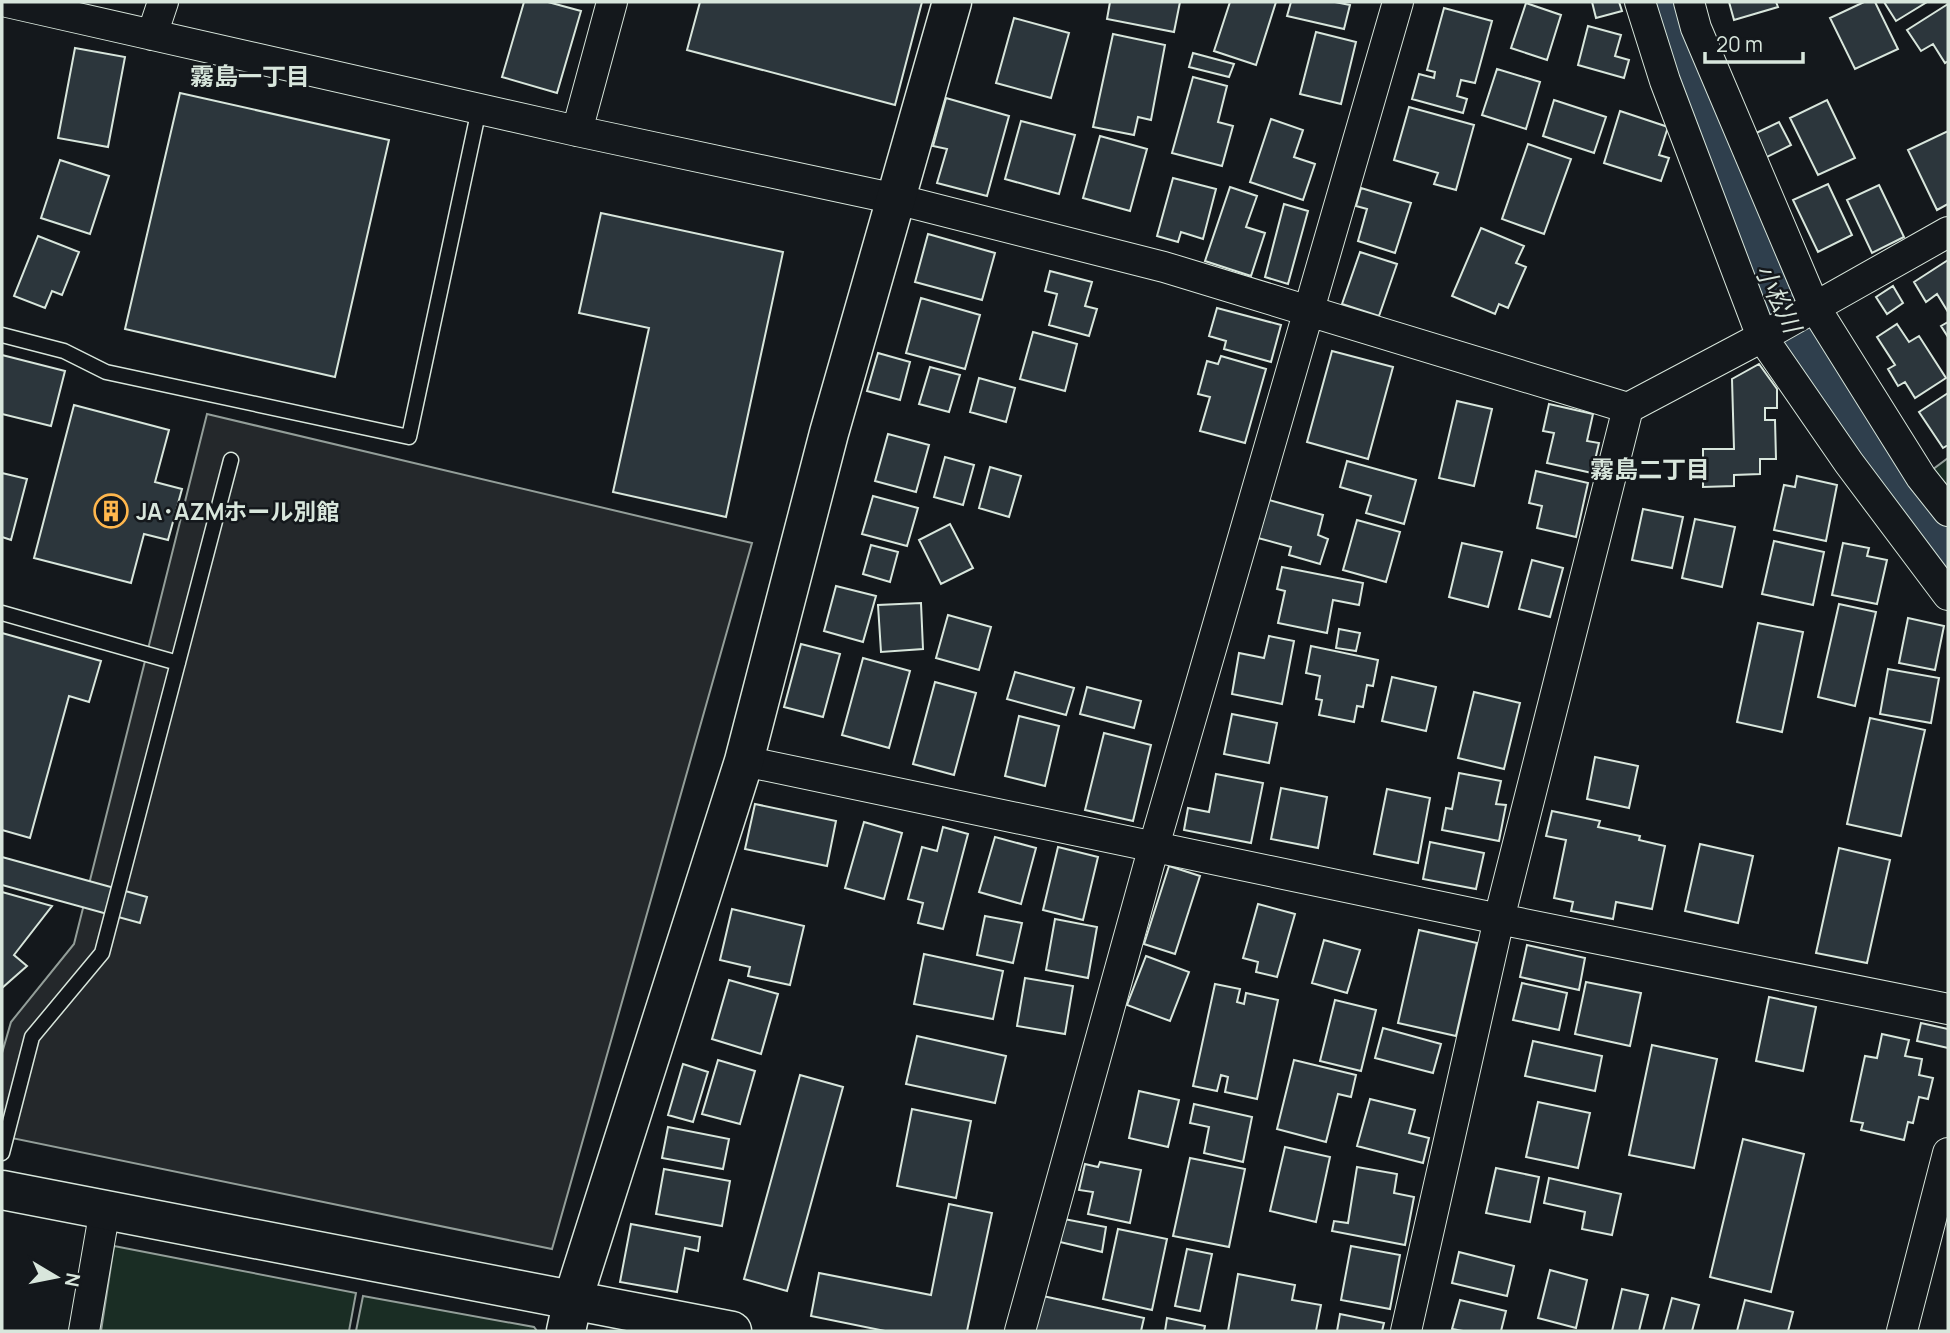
<svg xmlns="http://www.w3.org/2000/svg" width="1950" height="1333" viewBox="0 0 1950 1333" font-family="Manrope,'Noto Sans JP',sans-serif">
<style>
.green{fill:#1a2d24;stroke:#939e99;stroke-width:2}
.parking{fill:#24282b;stroke:#939e99;stroke-width:2}
.lines{fill:none;stroke-linecap:round;stroke-linejoin:round}
.river{stroke:#2f3f4d;stroke-width:60}
.building{fill:#2c363c;stroke:#d8e6dc;stroke-width:2}
.lane-casing{stroke:#d8e6dc;stroke-width:17}
.street-casing{stroke:#d8e6dc;stroke-width:32}
.secondary-casing{stroke:#d8e6dc;stroke-width:41}
.lane{stroke:#14181c;stroke-width:14}
.street{stroke:#14181c;stroke-width:30}
.secondary{stroke:#14181c;stroke-width:38}
.labels{text-anchor:middle;dominant-baseline:central;stroke-width:5;stroke-linejoin:round;paint-order:stroke}
.poi-label{font-size:23px;font-weight:bold;fill:#d8e6dc;stroke:#14181c;text-anchor:start}
.neighbourhood-label{font-size:24px;font-weight:bold;fill:#d8e6dc;stroke:#14181c}
.water-label{font-size:24px;font-style:italic;fill:#d8e6dc;stroke:#14181c}
</style>
<rect width="100%" height="100%" fill="#14181c"/>
<path class="green" d="M1948 458V499L1928 473Z
M114 1246 356 1293 349 1331H101Z
M363 1296 534 1327 537 1331H356Z"/>
<path class="parking" d="M207 414 752 543 552 1249 2 1136V1053L11 1022 74 944Z"/>
<g class="lines">
<path class="river" d="M1663 2 1679 67 1763 268 1827 397 1948 567"/>
</g>
<path class="building" d="M524 2H548L581 11 557 93 502 77Z
M700 2H922L895 105 687 50Z
M1110 2H1180L1174 32 1107 19Z
M1230 2H1276L1256 65 1214 51Z
M1291 2H1335L1350 5 1344 29 1287 16Z
M1592 2H1619L1622 11 1596 18Z
M1729 2H1776L1778 7 1734 20Z
M1864 2H1875L1898 49 1855 69 1830 18Z
M1884 2H1927L1896 21Z
M1526 3 1561 15 1547 60 1511 48Z
M1948 4V61L1945 63 1933 44 1921 51 1907 30Z
M1444 8 1492 21 1475 83 1461 80 1457 96 1467 99 1463 113 1412 99 1419 74 1434 78 1435 72 1427 70Z
M1014 18 1069 33 1051 98 996 83Z
M1588 26 1621 35 1615 56 1629 60 1624 78 1578 65Z
M1316 32 1356 42 1341 104 1300 94Z
M1113 34 1165 45 1151 120 1138 117 1134 135 1093 127Z
M75 48 125 57 108 147 58 138Z
M1193 53 1234 64 1229 77 1189 67Z
M1497 69 1540 82 1526 129 1482 115Z
M1193 77 1227 86 1218 122 1233 126 1222 166 1172 153Z
M180 93 389 140 335 377 125 329Z
M946 98 1009 116 987 196 937 183 947 149 933 146Z
M1554 100 1606 117 1594 153 1543 136Z
M1827 100 1855 158 1818 175 1790 118Z
M1409 107 1474 125 1456 190 1434 184 1438 173 1394 160Z
M1620 111 1668 127 1659 155 1669 158 1661 181 1604 163Z
M1271 119 1303 130 1294 157 1315 164 1303 200 1250 182Z
M1021 121 1075 135 1059 194 1005 179Z
M1779 122 1791 145 1765 158 1754 134Z
M1948 131V204L1937 210 1908 150Z
M1100 136 1147 149 1130 211 1083 198Z
M1528 144 1571 159 1544 234 1502 219Z
M60 160 109 176 90 234 41 218Z
M1173 178 1216 189 1203 239 1181 232 1178 242 1157 236Z
M1828 184 1852 235 1818 252 1793 200Z
M1879 185 1904 237 1872 253 1847 200Z
M1230 187 1257 196 1246 227 1265 233 1251 276 1205 261Z
M1361 188 1411 203 1395 253 1358 241 1367 209 1356 206Z
M1284 204 1308 211 1288 284 1265 277Z
M601 213 783 252 726 517 613 492 649 328 579 313Z
M1481 228 1524 246 1516 263 1526 267 1508 308 1499 304 1495 314 1452 296Z
M928 234 995 253 982 300 915 282Z
M38 236 79 252 62 295 52 291 45 308 14 296Z
M1360 252 1397 264 1379 316 1342 304Z
M1948 260V312L1937 294 1926 302 1914 282Z
M1050 271 1092 282 1085 306 1097 309 1089 336 1049 325 1057 294 1045 291Z
M1893 286 1903 303 1887 314 1876 297Z
M921 298 980 315 965 369 906 353Z
M1217 308 1281 325 1271 362 1224 349 1226 341 1209 336Z
M1948 322V337L1941 326Z
M1897 324 1909 342 1919 336 1946 378 1915 398 1905 382 1898 386 1888 369 1895 365 1877 337Z
M1033 332 1077 344 1065 391 1020 379Z
M1332 351 1393 367 1368 459 1307 442Z
M878 353 910 362 900 400 867 391Z
M2 355 65 371 51 426 2 414Z
M1221 356 1266 369 1245 443 1200 431 1210 397 1198 394 1207 361 1218 364Z
M1759 364 1777 389V408H1765V420H1775L1776 459H1760V474L1734 475V486L1703 487V449H1734L1732 379Z
M930 367 960 375 949 412 919 404Z
M979 378 1015 388 1006 422 970 412Z
M1948 393V445L1943 448 1919 412Z
M1457 401 1492 409 1474 486 1439 478Z
M1549 404 1593 414 1587 441 1599 443 1592 473 1547 463 1554 433 1543 431Z
M74 405 169 430 155 482 182 489 168 540 144 534 131 583 34 558Z
M888 434 929 445 916 492 875 481Z
M945 457 974 465 963 505 934 497Z
M1347 461 1416 480 1404 524 1366 513 1371 496 1340 487Z
M990 467 1021 476 1009 517 979 508Z
M1536 471 1588 483 1576 537 1537 528 1542 506 1529 503Z
M2 473 27 479 11 540 2 537Z
M1797 476 1837 485 1826 541 1774 530 1784 485 1795 487Z
M873 496 918 508 907 546 862 534Z
M1269 500 1323 515 1318 535 1328 539 1320 564 1289 555 1291 547 1258 538Z
M1643 509 1683 517 1672 568 1632 560Z
M1695 519 1735 527 1722 587 1682 578Z
M1357 520 1400 532 1386 582 1343 570Z
M950 524 973 568 941 584 919 540Z
M1774 541 1824 552 1813 605 1762 594Z
M1462 543 1502 552 1488 607 1449 597Z
M1843 543 1869 548 1867 556 1887 560 1877 604 1832 595Z
M871 545 898 552 890 582 863 574Z
M1532 560 1563 568 1550 617 1519 609Z
M1282 567 1363 583 1359 605 1333 600 1327 633 1278 623 1285 591 1277 589Z
M836 586 876 596 863 642 824 631Z
M921 603 923 649 881 652 878 605Z
M1839 604 1876 612 1855 706 1818 697Z
M948 615 991 627 979 670 936 658Z
M1908 618 1944 626 1935 670 1899 663Z
M1758 623 1803 632 1782 732 1737 722Z
M1339 629 1360 633 1356 651 1336 648Z
M2 633 101 661 89 702 69 696 30 838 2 830Z
M1269 636 1294 641 1282 704 1232 694 1239 653 1264 658Z
M801 644 840 654 823 717 784 707Z
M1311 646 1378 660 1373 686 1367 685 1363 707 1357 706 1354 722 1319 715 1322 700 1316 699 1320 676 1306 673Z
M863 658 910 671 889 748 842 735Z
M1888 669 1939 678 1931 723 1880 714Z
M1015 672 1074 688 1066 715 1007 699Z
M1392 677 1436 687 1426 731 1382 721Z
M935 682 976 693 954 775 913 764Z
M1087 687 1141 701 1134 728 1080 714Z
M1474 692 1520 703 1504 769 1458 758Z
M1232 714 1277 723 1269 763 1224 754Z
M1019 716 1059 726 1045 786 1005 776Z
M1870 718 1925 730 1901 836 1847 824Z
M1104 733 1151 745 1133 821 1085 810Z
M1595 757 1638 766 1629 808 1587 799Z
M1459 773 1501 781 1496 804 1506 805 1499 841 1442 830 1446 808 1452 809Z
M1216 774 1263 783 1251 843 1184 830 1188 808 1209 812Z
M1281 788 1327 797 1318 848 1271 839Z
M1387 789 1430 798 1418 863 1374 854Z
M755 804 836 821 827 866 745 849Z
M1552 811 1600 821 1598 827 1640 836 1639 840 1665 846 1652 909 1616 902 1613 919 1571 911 1573 902 1554 898 1566 840 1546 836Z
M864 822 902 833 884 899 845 888Z
M943 827 968 834 943 929 918 923 923 903 908 899 922 847 937 851Z
M995 837 1036 848 1021 904 979 892Z
M1430 842 1484 853 1476 889 1423 879Z
M1700 844 1753 856 1738 923 1685 911Z
M1058 847 1098 857 1083 920 1043 910Z
M1839 848 1890 860 1867 963 1816 953Z
M2 857 147 897 140 923 2 885Z
M1169 866 1200 876 1175 954 1144 944Z
M2 892 52 906 14 955 27 966 2 988Z
M1258 904 1295 914 1277 977 1256 972 1258 962 1243 958Z
M732 909 804 926 790 985 748 976 750 967 720 960Z
M985 916 1022 923 1013 963 977 955Z
M1055 919 1097 927 1088 978 1046 970Z
M1419 930 1477 943 1456 1036 1398 1023Z
M1324 940 1360 950 1347 993 1312 983Z
M1527 945 1585 958 1579 990 1520 977Z
M924 954 1003 971 993 1019 914 1004Z
M1146 956 1189 972 1170 1021 1127 1005Z
M1025 978 1073 986 1065 1034 1017 1026Z
M729 980 778 994 761 1054 712 1039Z
M1586 982 1641 993 1630 1046 1575 1034Z
M1522 983 1567 993 1559 1030 1513 1020Z
M1215 984 1240 989 1237 1002 1244 1004 1246 993 1278 1000 1257 1099 1225 1092 1228 1077 1221 1075 1217 1091 1193 1086Z
M1769 997 1816 1007 1803 1071 1756 1061Z
M1335 1000 1376 1010 1361 1071 1320 1061Z
M1921 1023 1948 1029V1048L1917 1041Z
M1383 1028 1441 1044 1433 1073 1375 1058Z
M1882 1034 1909 1040 1905 1056 1922 1059 1919 1075 1933 1078 1928 1099 1919 1097 1913 1123 1908 1122 1904 1140 1861 1130 1863 1123 1851 1121 1865 1056 1877 1058Z
M917 1036 1006 1056 995 1103 906 1084Z
M1533 1041 1602 1056 1595 1091 1525 1076Z
M1652 1045 1717 1059 1694 1168 1629 1155Z
M718 1060 755 1071 740 1124 702 1114Z
M1294 1060 1356 1075 1351 1097 1338 1094 1326 1142 1277 1129Z
M683 1064 708 1072 693 1122 668 1115Z
M800 1075 843 1087 787 1291 744 1279Z
M1139 1091 1179 1100 1168 1147 1129 1138Z
M1370 1099 1415 1110 1409 1133 1429 1138 1423 1163 1357 1146Z
M1538 1102 1590 1113 1578 1168 1526 1157Z
M1194 1104 1252 1117 1243 1162 1204 1153 1209 1127 1190 1123Z
M912 1109 971 1121 956 1198 897 1186Z
M668 1127 729 1139 723 1169 662 1158Z
M1743 1139 1804 1154 1771 1292 1710 1277Z
M1285 1147 1330 1157 1316 1222 1270 1211Z
M1190 1158 1245 1169 1229 1247 1173 1236Z
M1100 1162 1141 1170 1130 1223 1088 1214 1093 1192 1079 1190 1085 1164 1098 1167Z
M1357 1167 1397 1174 1394 1193 1414 1197 1405 1245 1332 1231 1334 1221 1348 1223Z
M1496 1168 1539 1177 1530 1222 1486 1213Z
M664 1169 730 1181 722 1226 656 1214Z
M1549 1178 1621 1194 1612 1235 1582 1229 1585 1212 1544 1203Z
M949 1204 992 1213 967 1331H885L811 1316 819 1273 931 1295Z
M1064 1219 1106 1227 1102 1252 1060 1242Z
M631 1224 700 1237 698 1251 685 1248 677 1292 620 1282Z
M1118 1229 1167 1239 1152 1310 1103 1299Z
M1351 1246 1400 1255 1390 1309 1341 1300Z
M1187 1249 1212 1254 1200 1311 1175 1306Z
M1459 1252 1514 1266 1507 1296 1452 1283Z
M1550 1270 1587 1280 1576 1328 1538 1318Z
M1238 1274 1295 1285 1292 1300 1321 1305 1316 1331H1228Z
M1622 1289 1648 1295 1639 1331H1612Z
M1043 1296 1144 1318 1141 1331H1035Z
M1672 1298 1699 1305 1692 1331H1663Z
M1460 1300 1506 1311 1501 1331H1463L1452 1329Z
M1745 1300 1793 1312 1788 1331H1737Z
M1340 1314 1384 1323 1382 1331H1337Z
M1167 1318 1205 1326 1204 1331H1165Z"/>
<g class="lines">
<defs>
<path id="lane" d="M2 335 64 351 106 372 409 437 479 109
M2 613 178 663
M2 1153 32 1037 102 953 231 460"/>
<path id="street" d="M7 2 577 131 896 199 1164 267 1628 408 1762 337 1948 232
M1640 2 1665 81 1762 337 1849 463 1948 595
M1689 2 1696 28 1814 306 1921 477 1948 511
M152 35 163 2
M577 131 612 2
M744 761 1499 919 1948 1009
M84 1331 105 1209
M1020 1331 1154 846 1398 2
M1406 1331 1499 919 1628 408
M1902 1331 1948 1153"/>
<path id="secondary" d="M2 1190 732 1331
M566 1331 573 1299 744 761 829 433 952 2"/>
</defs>
<use href="#lane" class="lane-casing"/>
<use href="#street" class="street-casing"/>
<use href="#secondary" class="secondary-casing"/>
<use href="#lane" class="lane"/>
<use href="#street" class="street"/>
<use href="#secondary" class="secondary"/>
</g>
<defs>
<symbol id="building-ring" viewBox="-11 -11 22 22"><circle r="9.5" fill="#14181c" stroke="#ffb74d" stroke-width="1.5"/><path d="M-4-6H4V6H1V3H-1V6H-4ZM-2.5-4.3h1.7v1.8h-1.7ZM.8-4.3h1.7v1.8H.8ZM-2.5-1h1.7V.8h-1.7ZM.8-1h1.7V.8H.8Z" fill="#ffb74d"/></symbol>
</defs>
<g fill-rule="evenodd">
<use href="#building-ring" x="92" y="492" width="38" height="38"/>
</g>
<g class="labels">
<g class="poi-label">
<text x="136" y="511">JA･AZMホール別館</text>
</g>
<g class="neighbourhood-label">
<text x="250" y="75">霧島一丁目</text>
<text x="1650" y="468">霧島二丁目</text>
</g>
<g class="water-label">
<text transform="translate(1779 298) rotate(64)">小松川</text>
</g>
</g>
<rect width="1950" height="1333" fill="none" stroke="#d8e6dc" stroke-width="7"/>
<g transform="translate(56 1277) rotate(100)" stroke="#14181c" stroke-width="5" paint-order="stroke">
<path d="M0-5L12 26L0 18L-12 26Z" fill="#d8e6dc"/>
<text y="-10" font-size="19" font-weight="bold" text-anchor="middle" fill="#d8e6dc">N</text>
</g>
<path d="M1705 52v10h98v-10" fill="none" stroke="#d8e6dc" stroke-width="3.5"/>
<text x="1716" y="52" font-size="21" fill="#d8e6dc" stroke="#14181c" stroke-width="5" paint-order="stroke">20 m</text>
</svg>
